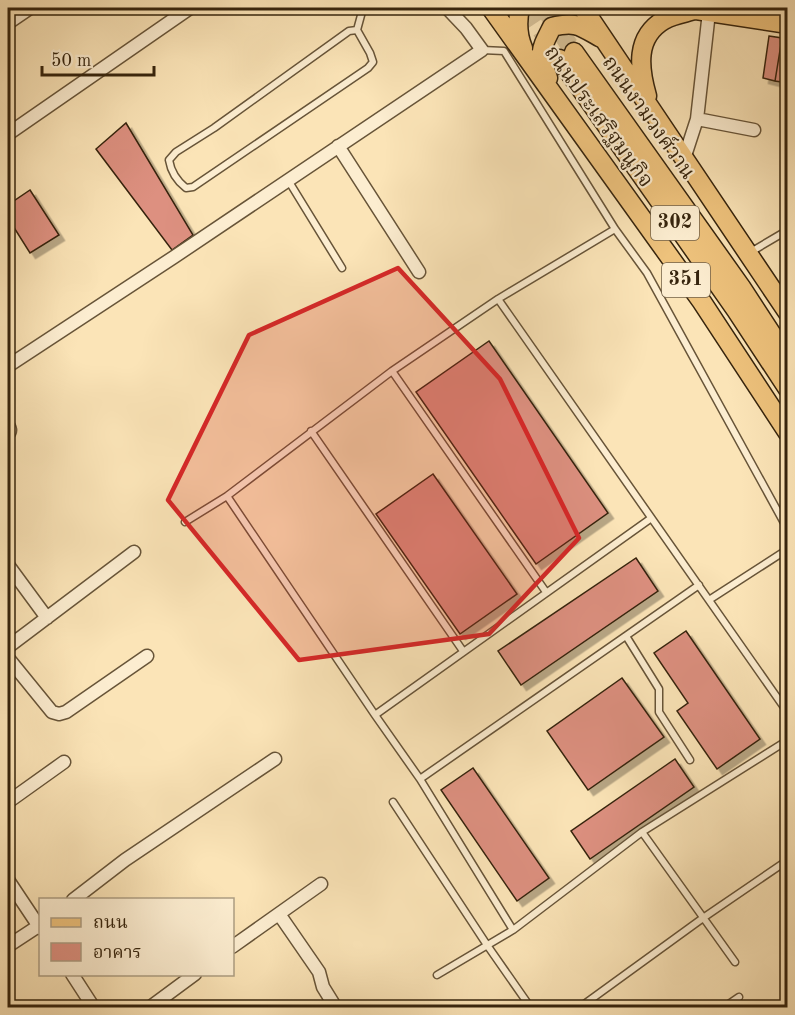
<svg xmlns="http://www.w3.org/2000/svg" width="795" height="1015" viewBox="0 0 795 1015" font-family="'Old Standard TT','Noto Serif Thai',serif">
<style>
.building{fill:#dd9080;stroke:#36240d;stroke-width:1.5;filter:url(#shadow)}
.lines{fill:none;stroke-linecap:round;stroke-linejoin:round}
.primary-tunnel{stroke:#d4be95;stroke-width:18;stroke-dasharray:18 9;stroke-linecap:butt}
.service-casing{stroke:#675438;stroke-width:9}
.minor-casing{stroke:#675438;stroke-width:15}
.primary-casing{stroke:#36240d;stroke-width:21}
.service{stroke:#fcedd0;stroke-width:6}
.minor{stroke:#fcedd0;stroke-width:12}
.primary{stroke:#eec27c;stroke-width:18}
.marked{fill:#d62828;fill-opacity:0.2;stroke:#d62828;stroke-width:4.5;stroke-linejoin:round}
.labels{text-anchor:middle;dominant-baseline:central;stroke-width:4.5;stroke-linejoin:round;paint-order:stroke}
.shield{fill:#fcedd0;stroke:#716048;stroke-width:1.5}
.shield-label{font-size:20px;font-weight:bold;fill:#36240d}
.street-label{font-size:21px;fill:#36240d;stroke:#fcedd0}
</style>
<defs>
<filter id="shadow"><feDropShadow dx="5.5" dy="5.5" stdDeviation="0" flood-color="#0004"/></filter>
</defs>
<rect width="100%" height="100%" fill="#fbe4b7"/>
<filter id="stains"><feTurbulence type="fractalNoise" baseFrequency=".00333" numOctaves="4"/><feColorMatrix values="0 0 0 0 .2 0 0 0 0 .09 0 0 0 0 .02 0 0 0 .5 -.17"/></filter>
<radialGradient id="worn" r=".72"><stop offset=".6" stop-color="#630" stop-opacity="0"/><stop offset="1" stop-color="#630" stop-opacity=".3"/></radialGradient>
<path class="building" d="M769 36 782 38 775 81 763 78Z
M782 38 788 39V83L775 81Z
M126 123 193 235 172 250 96 149Z
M30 190 59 235 30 253 8 218V205Z
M489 341 608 513 536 564 416 392Z
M433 474 517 594 460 634 376 514Z
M636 558 658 591 521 685 498 651Z
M686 631 760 739 717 769 677 711 688 703 654 653Z
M622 678 664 737 588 790 547 731Z
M675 759 694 787 590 859 571 831Z
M473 768 549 878 517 901 441 790Z"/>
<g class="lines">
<path class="primary-tunnel" d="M526 8 560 59
M544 8 574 52"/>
<defs>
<path id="service" d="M357 30 349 31 214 128 176 152 169 160C171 172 177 181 186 188L193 187 368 68 373 62 370 53 357 30 363 8
M482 50 504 51 615 229 647 273 788 530
M288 180 342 268
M749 253 788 230
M498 299C594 437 691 575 788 713
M392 371 546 592
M8 419C13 427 16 432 8 439
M311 431 463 651
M227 496 375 715 420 779 513 930 642 832 788 740
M185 522 227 496 392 371 498 299 615 229
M709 600 788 549
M626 636 659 689V712L690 760
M375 715 650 519
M420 779 699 585
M393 802 487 945 531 1008
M642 832 735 962
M437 975 513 930
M579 1008 703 918 788 860
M723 1008 739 997"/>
<path id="minor" d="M8 23 30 8
M697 119 754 130
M8 134 190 8
M338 146 419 272
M684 159 697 119 709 12
M8 366 174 257 482 50 466 28 447 8
M8 565 47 618
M8 647 134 552
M8 658 52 712 59 714 66 712 147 656
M8 802 64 762
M8 880 40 928
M73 900 125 860 275 759
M279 914 319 972 323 987 336 1008
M8 946 40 925
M232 947 321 884
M72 974 94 1008
M149 1008 195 974"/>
<path id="primary" d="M491 8 702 302 788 433
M520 8C517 22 517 34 523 48
M583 8 788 313
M683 8 788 24
M574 52 741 287 788 359
M560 59 736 310 788 389
M548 78C538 52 540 51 552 27 576 21 580 26 601 38
M647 96C639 68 635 37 664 20 672 15 685 13 695 10"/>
</defs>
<use href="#service" class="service-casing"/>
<use href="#minor" class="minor-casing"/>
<use href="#primary" class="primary-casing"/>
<use href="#service" class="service"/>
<use href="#minor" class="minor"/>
<use href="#primary" class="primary"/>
</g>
<path class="marked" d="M398 268 500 379 579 538 489 634 299 660 168 500 249 335Z"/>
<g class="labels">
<g class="shield">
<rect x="651" y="206" width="48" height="34" rx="4.5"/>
<rect x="662" y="263" width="48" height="34" rx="4.5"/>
</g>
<g class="shield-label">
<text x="675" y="223">302</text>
<text x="686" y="280">351</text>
</g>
<g class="street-label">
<text transform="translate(598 117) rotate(54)">ถนนประเสริฐมนูกิจ</text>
<text transform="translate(648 118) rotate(55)">ถนนงามวงศ์วาน</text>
</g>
</g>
<rect width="795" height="1015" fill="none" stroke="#fbe4b7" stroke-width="30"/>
<rect x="9" y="9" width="777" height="997" fill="none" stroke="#36240d" stroke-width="3"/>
<rect x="15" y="15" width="765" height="985" fill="none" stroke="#36240d" stroke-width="1.5"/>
<rect x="39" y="898" width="195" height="78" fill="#fcedd0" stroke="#ad9d82" stroke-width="1.5"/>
<rect x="51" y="918" width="30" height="9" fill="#eec27c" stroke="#ad9d82" stroke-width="1.5"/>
<text x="93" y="928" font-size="18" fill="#36240d">ถนน</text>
<rect x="51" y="943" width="30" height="18" fill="#dd9080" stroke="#ad9d82" stroke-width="1.5"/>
<text x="93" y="958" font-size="18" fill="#36240d">อาคาร</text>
<path d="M42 66v9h112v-9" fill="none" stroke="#36240d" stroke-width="3"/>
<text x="51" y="66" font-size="18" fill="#36240d" stroke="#fcedd0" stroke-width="4.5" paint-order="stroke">50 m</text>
<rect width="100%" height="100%" filter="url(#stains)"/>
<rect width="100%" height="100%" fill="url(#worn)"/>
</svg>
